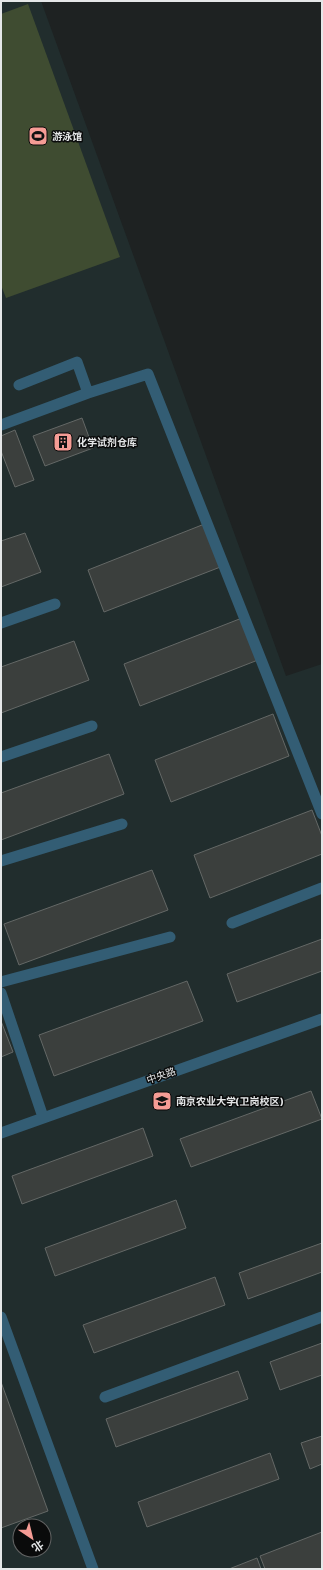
<svg xmlns="http://www.w3.org/2000/svg" width="323" height="1570" viewBox="0 0 323 1570" font-family="Barlow,'Noto Sans SC',sans-serif">
<style>
.built{fill:#212d2d;fill-rule:evenodd}
.green{fill:#3f4c31}
.building{fill:#3b3f3d;stroke:#646866}
.lines{fill:none;stroke-linecap:round;stroke-linejoin:round}
.service{stroke:#335d74;stroke-width:11}
.labels{text-anchor:middle;dominant-baseline:central;stroke-width:3;stroke-linejoin:round;paint-order:stroke}
.poi-label{font-size:10px;font-weight:bold;fill:#e5e7e8;stroke:#0a0b0b;text-anchor:start}
.street-label{font-size:10px;fill:#e5e7e8;stroke:#0a0b0b}
</style>
<rect width="100%" height="100%" fill="#1e2222"/>
<path class="built" d="M1 1H41L286 676 322 664V1569H1ZM20 1526H44V1550H20Z"/>
<path class="green" d="M28 4 120 257 6 298 1 285V14Z"/>
<path class="building" d="M82 418 93 448 45 466 33 436Z
M15 430 34 480 15 487 1 451V436Z
M207 523 223 566 104 612 88 570Z
M25 533 41 572 1 587V541Z
M242 618 258 660 140 706 124 664Z
M74 641 89 680 1 713V667Z
M273 714 289 756 171 802 155 760Z
M109 754 124 794 1 840V793Z
M312 810 322 836V854L210 898 194 855Z
M152 870 168 910 19 965 4 924Z
M322 939V971L237 1002 227 974Z
M187 981 203 1021 54 1076 39 1035Z
M1 1021 13 1052 1 1057Z
M311 1091 322 1119 191 1167 180 1139Z
M143 1128 153 1156 22 1204 12 1176Z
M176 1200 186 1228 55 1276 45 1248Z
M322 1243V1272L248 1299 239 1273Z
M215 1277 225 1305 94 1353 83 1325Z
M322 1343V1375L280 1390 270 1362Z
M238 1371 248 1399 116 1447 106 1419Z
M1 1382 48 1511 1 1528Z
M322 1436V1464L310 1469 301 1443Z
M270 1453 279 1479 147 1527 138 1502Z
M322 1532V1569H265L260 1556Z
M257 1558 261 1569H229Z"/>
<g class="lines">
<path class="service" d="M19 385 77 362 88 393
M1 425 88 393 148 374 322 814
M1 623 55 604
M1 757 92 726
M1 861 122 824
M232 923 322 888
M1 982 170 937
M1 993 43 1117
M1 1133 322 1019
M1 1317 93 1569
M105 1397 322 1317"/>
</g>
<defs>
<symbol id="stadium-square" viewBox="-11 -11 22 22"><rect x="-9" y="-9" width="18" height="18" rx="4" fill="#f59c95" stroke="#0a0b0b"/><path d="M0-5a6.5 5 0 1 0 0 10a6.5 5 0 1 0 0-10ZM-3.5-1.8h7v3.6h-7Z" fill="#111"/></symbol>
<symbol id="building-square" viewBox="-11 -11 22 22"><rect x="-9" y="-9" width="18" height="18" rx="4" fill="#f59c95" stroke="#0a0b0b"/><path d="M-4-6H4V6H1V3H-1V6H-4ZM-2.5-4.3h1.7v1.8h-1.7ZM.8-4.3h1.7v1.8H.8ZM-2.5-1h1.7V.8h-1.7ZM.8-1h1.7V.8H.8Z" fill="#111"/></symbol>
<symbol id="university-square" viewBox="-11 -11 22 22"><rect x="-9" y="-9" width="18" height="18" rx="4" fill="#f59c95" stroke="#0a0b0b"/><path d="M0-5L7-2L0 1L-7-2ZM-4 1L0 2.5L4 1V4Q0 6-4 4Z" fill="#111"/></symbol>
</defs>
<g fill-rule="evenodd">
<use href="#stadium-square" x="27" y="125" width="22" height="22"/>
<use href="#building-square" x="52" y="431" width="22" height="22"/>
<use href="#university-square" x="151" y="1090" width="22" height="22"/>
</g>
<g class="labels">
<g class="poi-label">
<text x="52" y="136">游泳馆</text>
<text x="77" y="442">化学试剂仓库</text>
<text x="176" y="1101">南京农业大学(卫岗校区)</text>
</g>
<g class="street-label">
<text transform="translate(161 1075) rotate(-19)">中央路</text>
</g>
</g>
<rect width="323" height="1570" fill="none" stroke="#e5e7e8" stroke-width="4"/>
<g transform="translate(32 1538) rotate(145)"><circle r="19" fill="#0a0b0b" stroke="#626363"/>
<path d="M0-3L7 15L0 10L-7 15Z" fill="#f59c95"/>
<text y="-6" font-size="11" font-weight="bold" text-anchor="middle" fill="#e5e7e8">北</text>
</g>
</svg>
